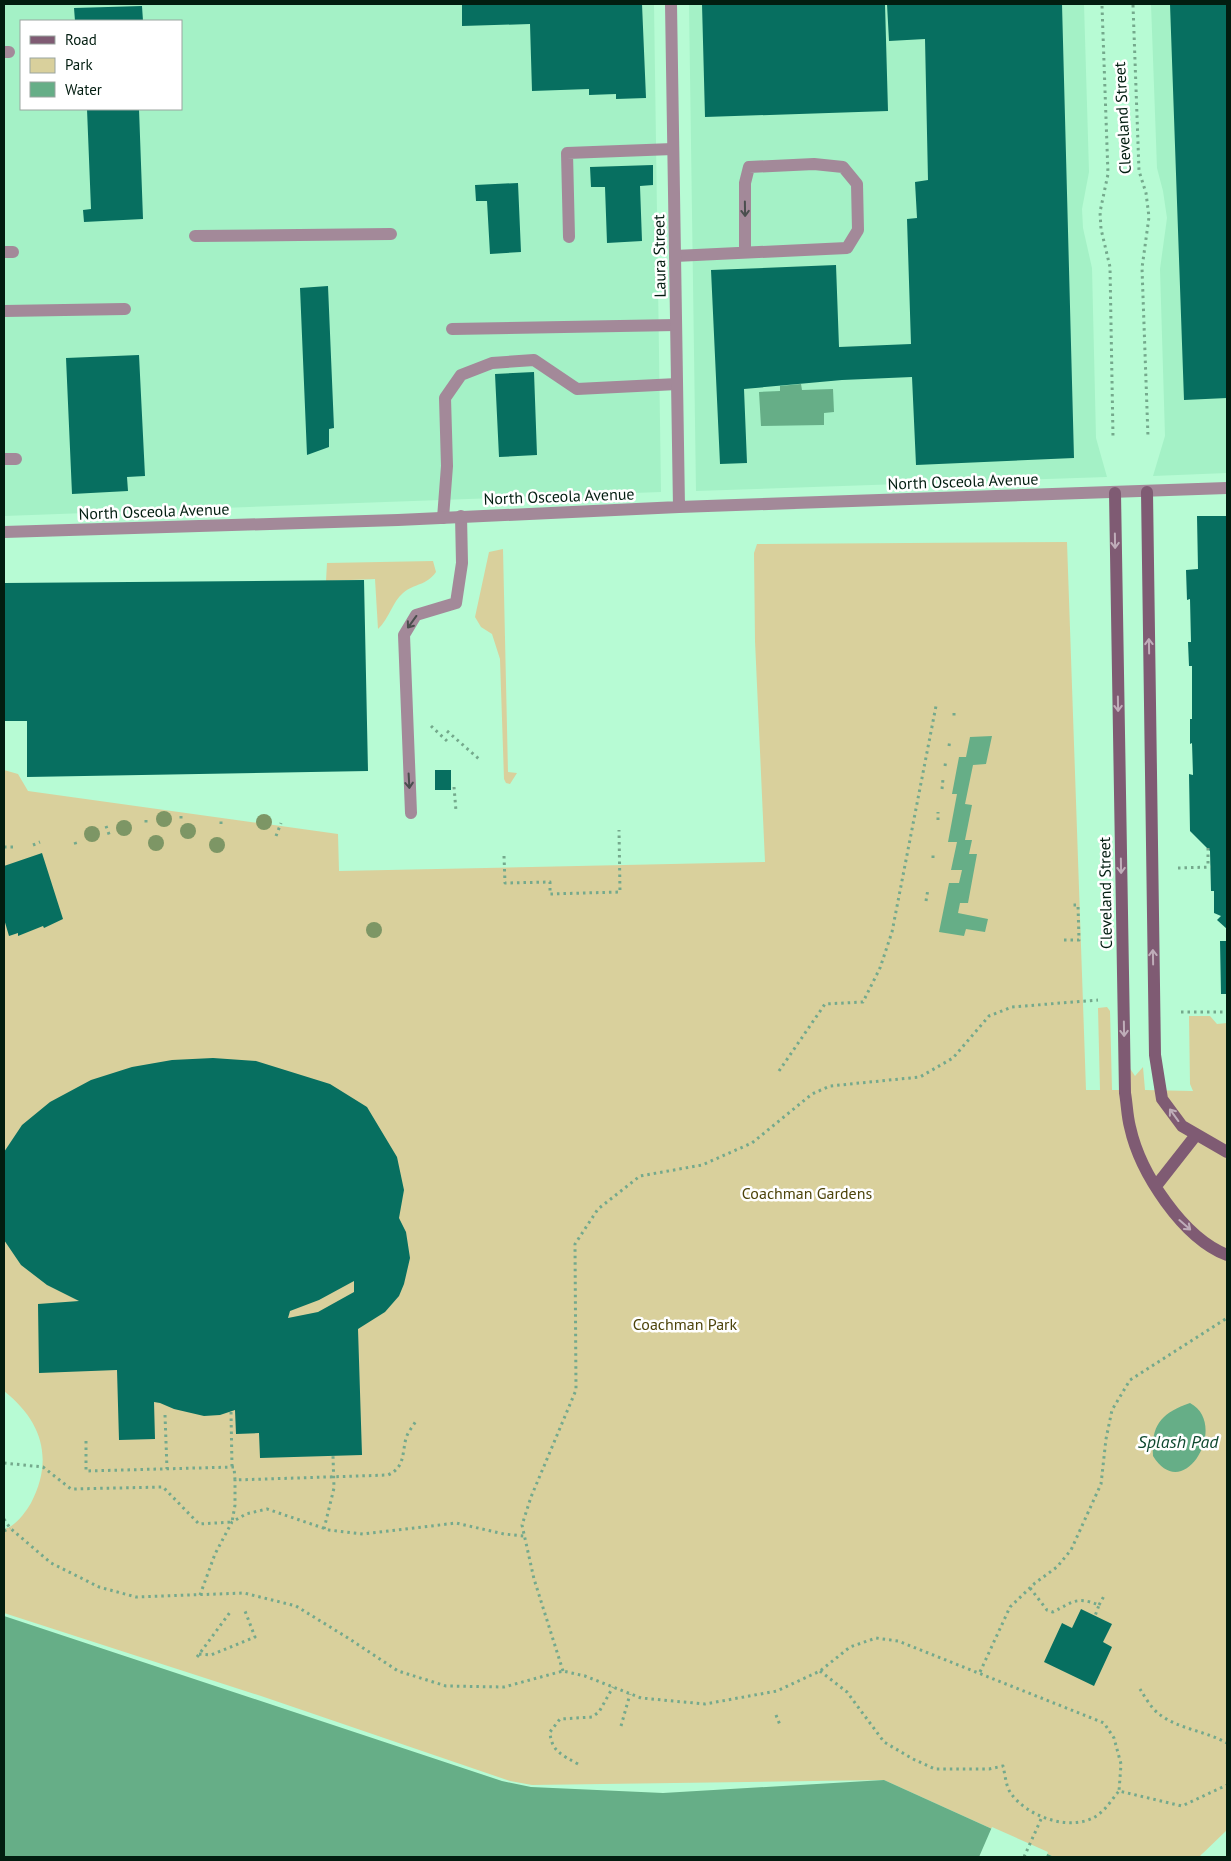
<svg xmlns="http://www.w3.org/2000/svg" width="1231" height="1861" viewBox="0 0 1231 1861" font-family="'PT Sans',sans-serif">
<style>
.built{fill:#a4f1c6;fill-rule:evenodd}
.green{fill:#d9d09c}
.water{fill:#66ae87}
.pier{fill:#b7fbd4}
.building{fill:#076f60;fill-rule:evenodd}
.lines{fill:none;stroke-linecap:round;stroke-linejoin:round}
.path{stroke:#74a98c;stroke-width:3;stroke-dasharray:2.5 4;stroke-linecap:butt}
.lane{stroke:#a38999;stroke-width:12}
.street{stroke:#a38999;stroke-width:12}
.secondary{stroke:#7f5b73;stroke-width:12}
.tree{fill:#7d9665}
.oneway{stroke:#4a4e4e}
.oneway2{stroke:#bfadb9}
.labels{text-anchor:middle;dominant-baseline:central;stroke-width:5;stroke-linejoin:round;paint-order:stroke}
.street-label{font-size:16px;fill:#021d10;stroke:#fff}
.park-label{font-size:16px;fill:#4d440b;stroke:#fff}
.water-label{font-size:18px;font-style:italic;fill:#0f492f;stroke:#fff}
</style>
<rect width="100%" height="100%" fill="#b7fbd4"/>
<path class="built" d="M4 4H654L661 492 4 516ZM21 21H181V109H21Z
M689 4H1084L1089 172 1082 209 1083 228 1092 268 1096 438 1107 477 696 491Z
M1151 4H1227V473L1153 476 1165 436 1160 269 1167 218 1163 191 1157 168Z"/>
<path class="green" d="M1067 542 1086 1090H1100L1098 1008 1107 1007 1110 1011 1112 1090H1130L1129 1067 1135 1076 1143 1067 1145 1090 1193 1091 1190 1084 1189 1016H1210L1217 1024 1227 1023V1830L1199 1857H1054L884 1780 532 1785 510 1781 261 1696 4 1613V1529C15 1527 25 1513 31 1503 54 1459 42 1421 4 1391V770L18 774 28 791 338 834 339 871 765 862 755 641 754 553 757 544Z
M503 549 508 772 517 773 510 784 506 783 504 779 500 659 492 634 481 627 475 617 489 552Z
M433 561 436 572C426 586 415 583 403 593 393 601 389 619 378 629L375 579 326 581 327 563Z"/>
<path class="water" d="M801 384 802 390 833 389 834 412 824 413V425L761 426 759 392 780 391V386Z
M992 736 986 764 973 765 965 804 972 805 965 840H972L969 854H977L968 903H960L958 913 988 919 985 932 966 929 964 936 939 932 949 883H959L962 870H951L957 842H948L957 794H952L959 757H966L970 737Z
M1190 1403C1230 1424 1184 1506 1153 1456 1151 1425 1161 1413 1190 1403Z
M4 1616 502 1781 531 1787 663 1793 884 1780 1054 1857H4Z"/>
<path class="pier" d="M992 1827 1048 1852 1046 1857H979Z
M1227 1840V1857H1200L1202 1854Z"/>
<path class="building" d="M462 4H642L646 98 616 99V94L589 95V89L532 91 530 24 462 26Z
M702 4H885L888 111 705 117Z
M887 4H1062L1074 458 916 465 912 377 842 380 744 389 747 463 720 464 711 270 836 265 839 347 911 344 907 219 917 218 915 182 928 180 925 39 889 41Z
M1170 4H1227V398L1184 400Z
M142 6 143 21H75L74 8Z
M87 109H139L143 219 84 222 83 210 91 209Z
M653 165V185L640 186 642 241 607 243 605 187H591L590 167Z
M518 183 521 252 490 254 487 201H476L475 185Z
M328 286 334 428 329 429V447L307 455 300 288Z
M139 355 145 476 127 477 128 491 72 494 66 358Z
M534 372 537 455 499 457 495 374Z
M1197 516H1227V929L1217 920 1221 916 1214 913V891H1211L1210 851 1190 831 1189 774 1193 775 1192 743 1190 744V719H1192V666H1189L1188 642H1191L1190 599 1187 600 1186 570 1198 569Z
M364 580 368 771 27 777V721H4V583Z
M435 770H451V790H435Z
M42 853 63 919 44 928 43 926 18 936V933L9 936 4 919V866Z
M1220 941H1227V994H1221Z
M213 1058 256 1061 330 1084 367 1107 397 1157 404 1190 399 1218 406 1232 410 1258 404 1284 399 1296 385 1312 358 1329 362 1455 260 1458 259 1433 236 1434 235 1410 220 1415 204 1416 174 1409 160 1403 154 1402 155 1439 119 1440 117 1370 39 1373 38 1304 79 1301 47 1285 21 1265 4 1240V1152L22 1125 50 1102 91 1080 132 1067 172 1060ZM354 1281V1292L318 1312 288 1318 290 1311 319 1300Z
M1081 1609 1112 1624 1103 1642 1112 1647 1094 1686 1044 1662 1062 1623 1072 1628Z"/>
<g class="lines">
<path class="path" d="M1133 5 1139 171 1146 193 1149 217 1142 268 1148 437
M1102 6 1108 174 1100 212 1101 229 1110 267 1113 437
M954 713V718
M431 726 447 741
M447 731 479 759
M949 746 950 740
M945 766 946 760
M454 787 456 811
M942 789 943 779
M181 816V822
M146 820V826
M938 820V812
M221 824V818
M106 826 110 837
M276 836 281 823
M75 842 77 848
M33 845 40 842
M4 847H13
M1208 848V867
M504 856 505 883 550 882V894L620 892 619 830
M933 858V853
M1178 868 1211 867
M926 901 928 889
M1064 940H1079L1078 905H1073
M1181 1012H1227
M779 1071 825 1004 863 1002 880 968 892 932 936 706
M231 1412 232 1467
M165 1415 167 1469
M86 1441V1471L234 1467 235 1480 388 1475C405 1467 402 1454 406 1438 408 1432 413 1426 416 1421
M4 1463 43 1467 71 1489 163 1487 199 1524 232 1522 235 1505V1480
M4 1519 10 1528 51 1563 99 1587 136 1597 244 1593 296 1606 348 1638 398 1671 446 1686 504 1687 563 1671 585 1676 641 1698 705 1704 777 1691 820 1671 850 1647 876 1638 898 1641 1104 1723 1114 1738 1121 1764 1119 1791 1182 1806 1227 1785
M324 1529 334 1488 333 1456
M4 1531 10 1528
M1030 1588 1047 1610 1053 1612C1073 1602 1076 1596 1099 1605L1095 1616
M200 1595 215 1554 232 1522 246 1514 267 1509 329 1530 363 1534 456 1523 504 1534 524 1536
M1099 1605 1104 1596
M199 1654 211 1655 255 1637 245 1611
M197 1657 231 1611
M563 1671 534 1579 522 1525 531 1497 576 1390 575 1244 598 1209 640 1176 702 1165 752 1143 812 1094 830 1086 920 1077 953 1058 989 1016 1012 1007 1098 1000
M820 1671 847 1692 884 1742 913 1759 935 1769H989L1003 1766C1005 1774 1006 1786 1010 1792 1026 1817 1074 1834 1099 1814 1107 1808 1113 1798 1119 1791
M980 1672 1010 1607 1035 1583 1057 1567 1071 1550 1101 1484 1106 1439 1112 1410 1130 1380 1227 1318
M1140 1689C1145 1697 1151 1708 1159 1714 1178 1729 1206 1731 1227 1743
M776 1715 780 1725
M621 1726 630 1694
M578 1764C562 1755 551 1751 550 1732L560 1719 592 1717 599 1712 613 1687
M1024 1857 1042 1817"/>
<path class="lane" d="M4 52H9
M195 236 391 234
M569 237 567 153 673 149
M4 252H13
M675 256 847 248 858 230 857 184 843 167 814 164 749 167 745 183V252
M4 311 125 309
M452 329 676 325
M4 459H16
M443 518 447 466 445 398 461 375 492 363 534 360 577 389 677 384
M411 813 404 635 416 615 456 603 462 563 461 516"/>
<path class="street" d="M671 4 679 507
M4 532 398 520 679 507 1227 488"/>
<path class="secondary" d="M1147 492 1155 1055 1162 1099 1182 1126 1227 1152
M1115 493 1125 1093C1127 1104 1127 1116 1130 1127 1140 1173 1183 1238 1227 1255
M1156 1186 1196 1135"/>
</g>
<g class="tree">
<circle cx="164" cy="819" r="8"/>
<circle cx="264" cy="822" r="8"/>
<circle cx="124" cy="828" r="8"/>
<circle cx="188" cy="831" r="8"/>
<circle cx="92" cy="834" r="8"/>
<circle cx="156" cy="843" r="8"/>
<circle cx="217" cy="845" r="8"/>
<circle cx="374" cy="930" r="8"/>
</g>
<defs><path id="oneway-shaft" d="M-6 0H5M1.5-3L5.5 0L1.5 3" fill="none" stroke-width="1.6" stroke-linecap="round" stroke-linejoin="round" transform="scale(1.25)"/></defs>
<g class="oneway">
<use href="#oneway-shaft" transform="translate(745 209) rotate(89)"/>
<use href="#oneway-shaft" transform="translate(412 622) rotate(126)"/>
<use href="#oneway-shaft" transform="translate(409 781) rotate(87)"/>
</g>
<g class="oneway2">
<use href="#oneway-shaft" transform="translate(1115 541) rotate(89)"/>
<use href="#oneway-shaft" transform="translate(1149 646) rotate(-91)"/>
<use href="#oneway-shaft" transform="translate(1118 704) rotate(89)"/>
<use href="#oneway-shaft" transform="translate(1121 866) rotate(89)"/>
<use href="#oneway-shaft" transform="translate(1153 957) rotate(-91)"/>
<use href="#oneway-shaft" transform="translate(1124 1029) rotate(89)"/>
<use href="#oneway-shaft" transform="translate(1174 1115) rotate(-126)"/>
<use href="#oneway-shaft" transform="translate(1185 1225) rotate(41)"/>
</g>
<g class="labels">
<g class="street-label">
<text transform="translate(1122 118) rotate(-93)">Cleveland Street</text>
<text transform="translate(659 256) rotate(-91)">Laura Street</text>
<text transform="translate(963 481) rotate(-2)">North Osceola Avenue</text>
<text transform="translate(559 496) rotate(-2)">North Osceola Avenue</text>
<text transform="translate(154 511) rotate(-2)">North Osceola Avenue</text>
<text transform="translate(1105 893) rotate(-91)">Cleveland Street</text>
</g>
<g class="park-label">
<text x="807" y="1193">Coachman Gardens</text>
<text x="685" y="1324">Coachman Park</text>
</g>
<g class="water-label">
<text x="1178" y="1441">Splash Pad</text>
</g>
</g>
<rect width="1231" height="1861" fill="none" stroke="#021d10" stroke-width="10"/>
<rect x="20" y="20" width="162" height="90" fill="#ffffff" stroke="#9aa59f"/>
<rect x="30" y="36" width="25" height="8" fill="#7f5b73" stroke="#9aa59f"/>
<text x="65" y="45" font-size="15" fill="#021d10">Road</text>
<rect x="30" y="58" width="25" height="15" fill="#d9d09c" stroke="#9aa59f"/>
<text x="65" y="70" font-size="15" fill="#021d10">Park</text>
<rect x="30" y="82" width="25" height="15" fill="#66ae87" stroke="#9aa59f"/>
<text x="65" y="95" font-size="15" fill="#021d10">Water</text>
</svg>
